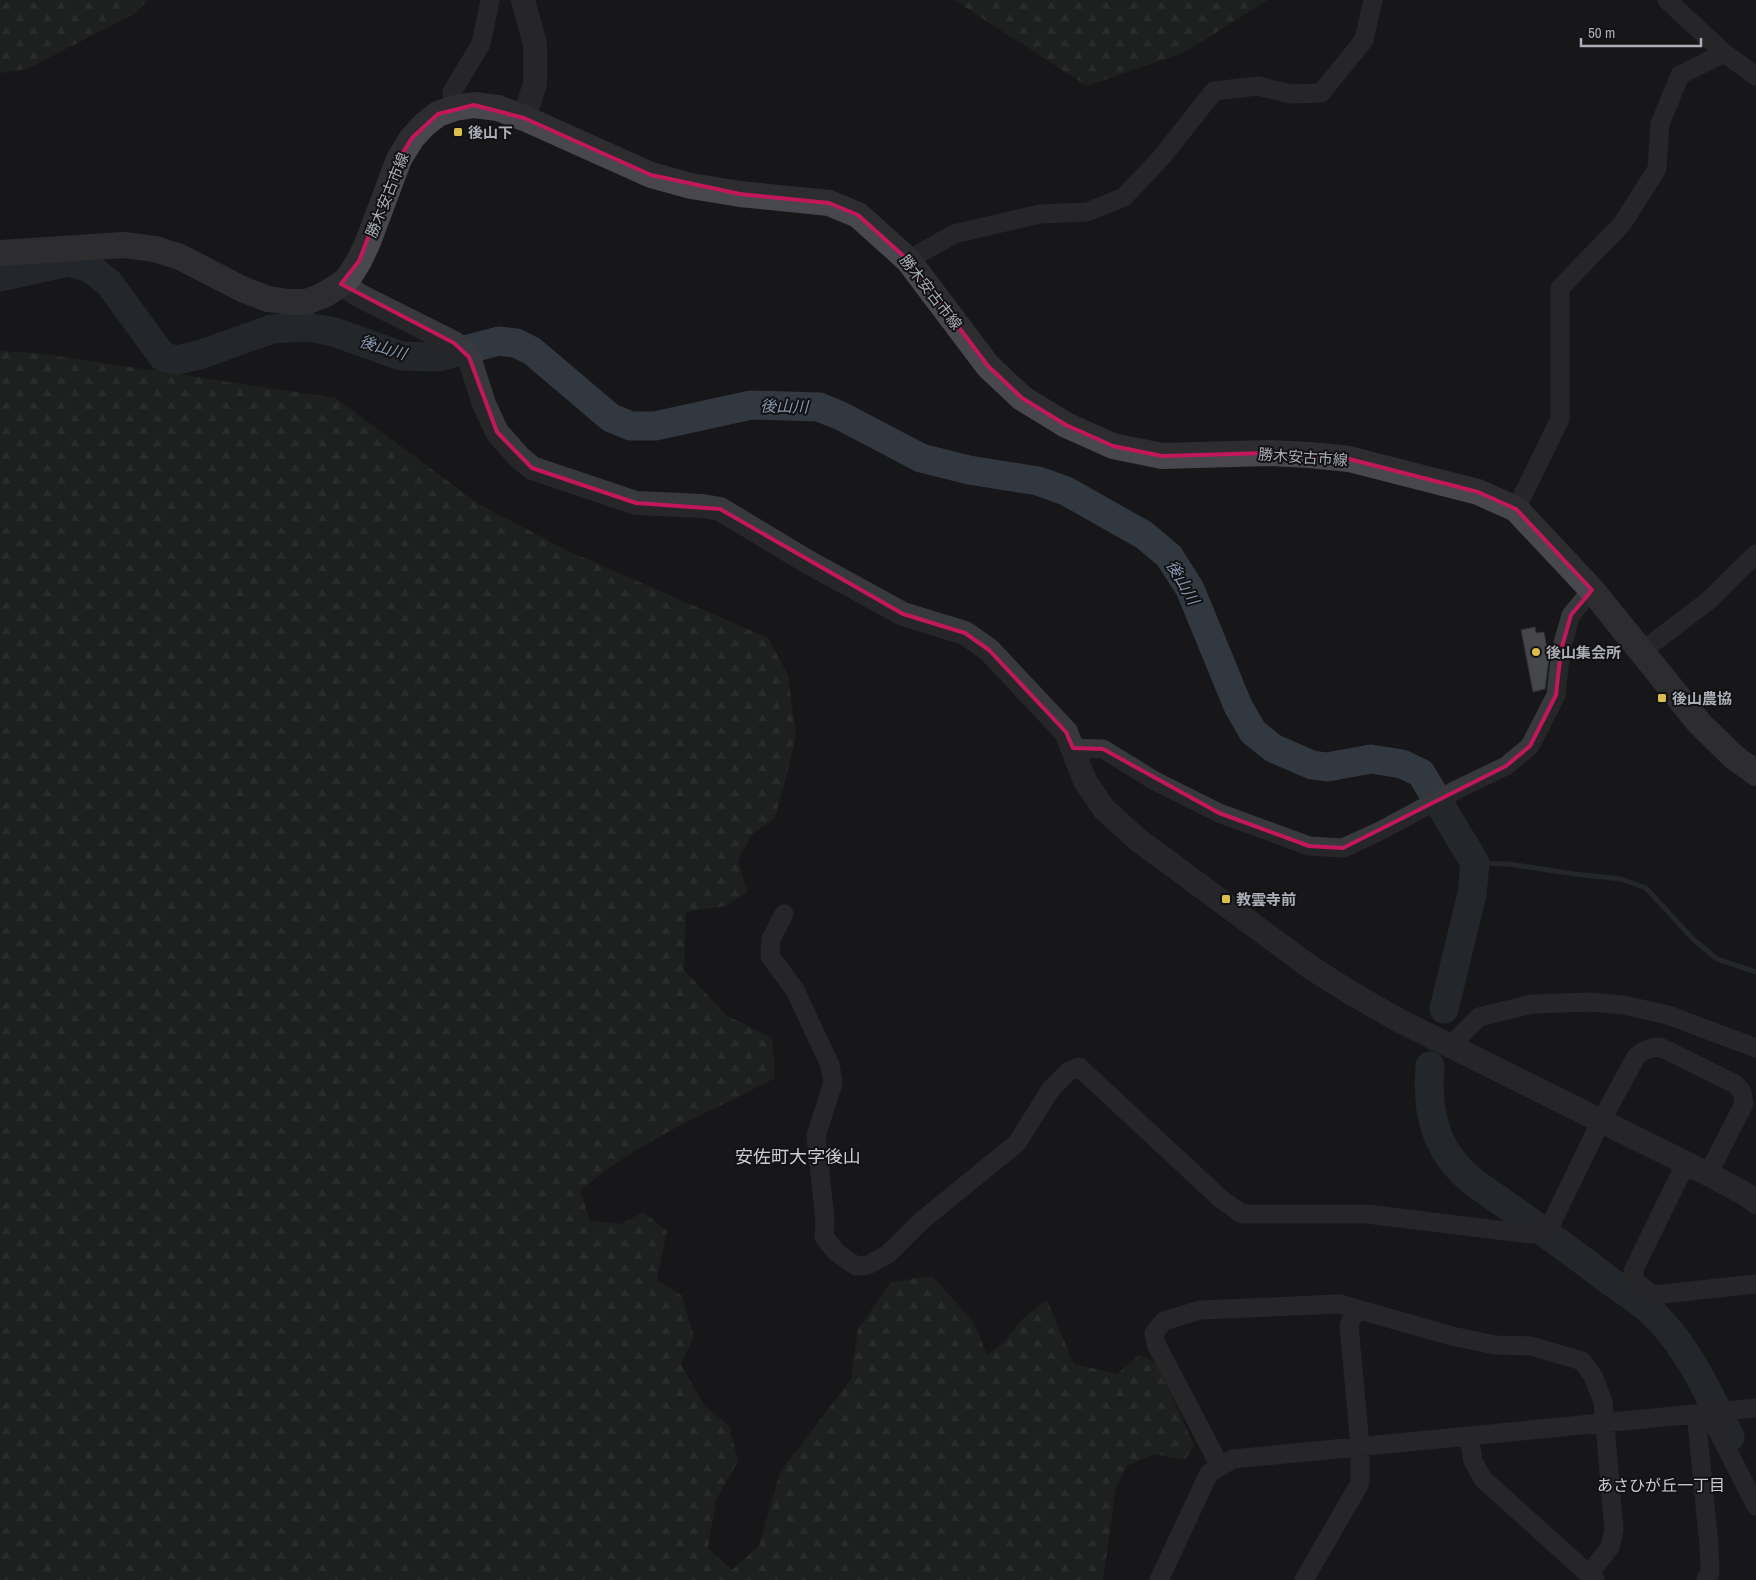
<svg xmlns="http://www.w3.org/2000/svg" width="1756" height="1580" viewBox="0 0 1756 1580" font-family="'Archivo Narrow','Noto Sans JP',sans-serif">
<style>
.forest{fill:url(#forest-firs)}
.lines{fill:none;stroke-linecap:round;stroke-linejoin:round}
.stream{stroke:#323840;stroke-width:5}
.river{stroke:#323840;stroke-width:29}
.building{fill:#46474b;stroke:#323134}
.minor{stroke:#38393d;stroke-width:19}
.tertiary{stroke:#38393d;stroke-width:24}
.secondary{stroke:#47474d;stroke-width:26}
.marked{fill:none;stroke:#c2185b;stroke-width:4;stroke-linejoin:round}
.poi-dot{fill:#dcbe4c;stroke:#121214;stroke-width:2}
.labels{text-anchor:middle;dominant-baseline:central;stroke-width:4;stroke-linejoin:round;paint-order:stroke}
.poi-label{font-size:15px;font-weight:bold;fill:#abadb7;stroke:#121214;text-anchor:start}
.street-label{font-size:15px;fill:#abadb7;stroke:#121214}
.water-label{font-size:16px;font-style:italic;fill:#8696ae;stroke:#121214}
.neighbourhood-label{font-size:16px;fill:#cbccd3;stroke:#121214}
.quarter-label{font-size:18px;fill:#cbccd3;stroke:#121214}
</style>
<defs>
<pattern id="forest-firs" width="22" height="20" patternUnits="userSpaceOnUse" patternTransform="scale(1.25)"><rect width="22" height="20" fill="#242a25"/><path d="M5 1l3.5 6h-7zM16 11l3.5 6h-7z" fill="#414642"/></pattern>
</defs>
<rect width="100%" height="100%" fill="#171719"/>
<path class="forest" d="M0 0H148L134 14 27 69 0 73Z
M954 0H1268L1185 52 1087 86Z
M0 351 37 353 336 398 477 503 568 551 768 638 788 675 796 735 787 774 775 818 752 834 738 861 747 892 726 906 686 912 684 970 726 1015 772 1038 775 1078C709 1113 637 1141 580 1191L590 1221 621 1224 643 1212 667 1231 657 1280 682 1296 694 1337 681 1364 704 1405 729 1426 738 1461 716 1500 708 1548 732 1570 759 1546 780 1472 851 1379 858 1329 891 1282 932 1276 973 1321 987 1355 1002 1344 1020 1321 1047 1300 1074 1364 1117 1374 1139 1355 1156 1363 1194 1445 1185 1460 1155 1454 1127 1466 1116 1487 1103 1580H0Z"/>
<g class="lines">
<path class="stream" d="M1475 863 1509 864 1574 874 1621 879 1646 888 1694 940 1717 959 1756 972"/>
<path class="river" d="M0 277 68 262 90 268 109 283 163 357 177 360 199 355 272 329 308 327 334 332 401 356 438 357 499 341 516 343 532 351 611 418 631 426H655L751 405 819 407 841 416 921 458 969 470 1038 481 1066 491 1144 535 1169 556 1190 589 1238 706 1253 732 1273 748 1312 765 1327 767 1371 759 1402 764 1421 773 1475 863 1472 894 1444 1009
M1430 1066C1427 1101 1432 1138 1456 1165 1470 1182 1491 1194 1509 1207 1543 1231 1577 1256 1610 1281 1625 1292 1642 1302 1655 1315 1689 1349 1709 1394 1730 1437"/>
</g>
<path class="building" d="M1535 627 1536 633 1544 632 1549 658 1545 689 1533 692 1521 630Z"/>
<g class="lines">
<path class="minor" d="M1667 0 1724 53 1756 76
M455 108 452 92 481 44 490 0
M908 260 954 234 1040 214 1087 212 1124 197 1161 158 1214 91 1258 86 1291 94 1321 93 1364 40 1373 0
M1516 509 1560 419V288L1622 224 1657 169 1660 124 1680 75 1724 53
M1641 652 1708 601 1756 554
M1073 748 1103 749 1155 781 1219 813 1309 846 1343 848 1378 832 1456 790 1506 766 1530 746 1556 695 1561 650 1571 615 1592 590
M784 914 771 939 770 956 795 990 830 1065 833 1083 816 1136 825 1220 824 1237 836 1252 856 1266 868 1265 888 1254 920 1222 1017 1143 1051 1089 1069 1071 1079 1067 1221 1199 1242 1214H1367L1530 1234 1552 1222 1601 1121 1636 1057C1643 1050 1650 1047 1660 1047L1735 1084 1742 1092 1744 1104 1708 1174
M1450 1046 1479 1017 1532 1004 1590 1002 1623 1005 1668 1015 1756 1048
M1686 1163 1633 1271 1636 1282 1653 1295 1756 1284
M1708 1412 1756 1506
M1696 1414 1709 1545 1710 1572 1706 1580
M1469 1436 1473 1461 1483 1479 1595 1580
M1220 1466 1156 1344 1154 1333 1164 1321 1200 1310 1339 1304 1452 1336 1495 1345 1531 1346 1582 1361 1593 1376 1603 1402 1614 1530 1610 1547 1589 1574
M1159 1580 1209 1473 1233 1459 1756 1408
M1304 1580 1360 1483V1446L1349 1325 1356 1310"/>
<path class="tertiary" d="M523 0 535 44V84L524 118
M341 284 362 297 454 343 469 357 484 404 497 432 518 456 532 468 636 503 703 506 720 509 808 562 903 614 965 633 989 650 1066 732 1085 781 1104 809 1137 839 1310 967 1351 993 1400 1021 1708 1174 1747 1195 1756 1202"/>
<path class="secondary" d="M0 253 123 245 155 249 180 257 242 289 268 299 288 302H306L324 295 341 284 349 277 359 261 368 242 399 159 412 138 425 124 438 114 455 108 474 105 498 108 524 118 651 175 691 186 740 194 829 203 858 215 908 260 988 366 1022 398 1066 425 1113 446 1162 456 1268 453 1310 455 1349 459 1478 492 1516 509 1592 590 1700 724 1734 757 1756 773"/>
</g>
<path d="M0 0H1756V1580H0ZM474 105 524 118 651 175 740 194 829 203 858 215 908 260 988 366 1022 398 1066 425 1113 446 1162 456 1268 453 1349 459 1478 492 1516 509 1592 590 1571 615 1561 650 1556 695 1530 746 1506 766 1343 848 1309 846 1219 813 1103 749 1073 748 1066 732 989 650 965 633 903 614 720 509 636 503 532 468 497 432 469 357 454 343 341 284 359 261 399 159 412 138 438 114Z" fill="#171719" fill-opacity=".55" fill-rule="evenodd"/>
<path class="marked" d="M474 105 524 118 651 175 740 194 829 203 858 215 908 260 988 366 1022 398 1066 425 1113 446 1162 456 1268 453 1349 459 1478 492 1516 509 1592 590 1571 615 1561 650 1556 695 1530 746 1506 766 1343 848 1309 846 1219 813 1103 749 1073 748 1066 732 989 650 965 633 903 614 720 509 636 503 532 468 497 432 469 357 454 343 341 284 359 261 399 159 412 138 438 114Z"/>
<g class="poi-dot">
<rect x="453" y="127" width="10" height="10" rx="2.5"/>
<circle cx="1536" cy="652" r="5"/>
<rect x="1657" y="693" width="10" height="10" rx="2.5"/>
<rect x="1221" y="894" width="10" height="10" rx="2.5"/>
</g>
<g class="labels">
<g class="poi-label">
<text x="468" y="132">後山下</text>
<text x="1546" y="652">後山集会所</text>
<text x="1672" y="698">後山農協</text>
<text x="1236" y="899">教雲寺前</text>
</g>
<g class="street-label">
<text transform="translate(387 195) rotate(-68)">勝木安古市線</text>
<text transform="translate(931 292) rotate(52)">勝木安古市線</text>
<text transform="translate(1303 457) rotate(4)">勝木安古市線</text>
</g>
<g class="water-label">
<text transform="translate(383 347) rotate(17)">後山川</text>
<text transform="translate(784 406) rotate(1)">後山川</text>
<text transform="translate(1183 582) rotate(60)">後山川</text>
</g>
<g class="neighbourhood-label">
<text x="1661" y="1485">あさひが丘一丁目</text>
</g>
<g class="quarter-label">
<text x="798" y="1156">安佐町大字後山</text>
</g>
</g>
<path d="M1581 38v8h120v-8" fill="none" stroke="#abadb7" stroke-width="2.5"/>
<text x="1588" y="38" font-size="15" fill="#abadb7" stroke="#121214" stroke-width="4" paint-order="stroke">50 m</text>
</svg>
